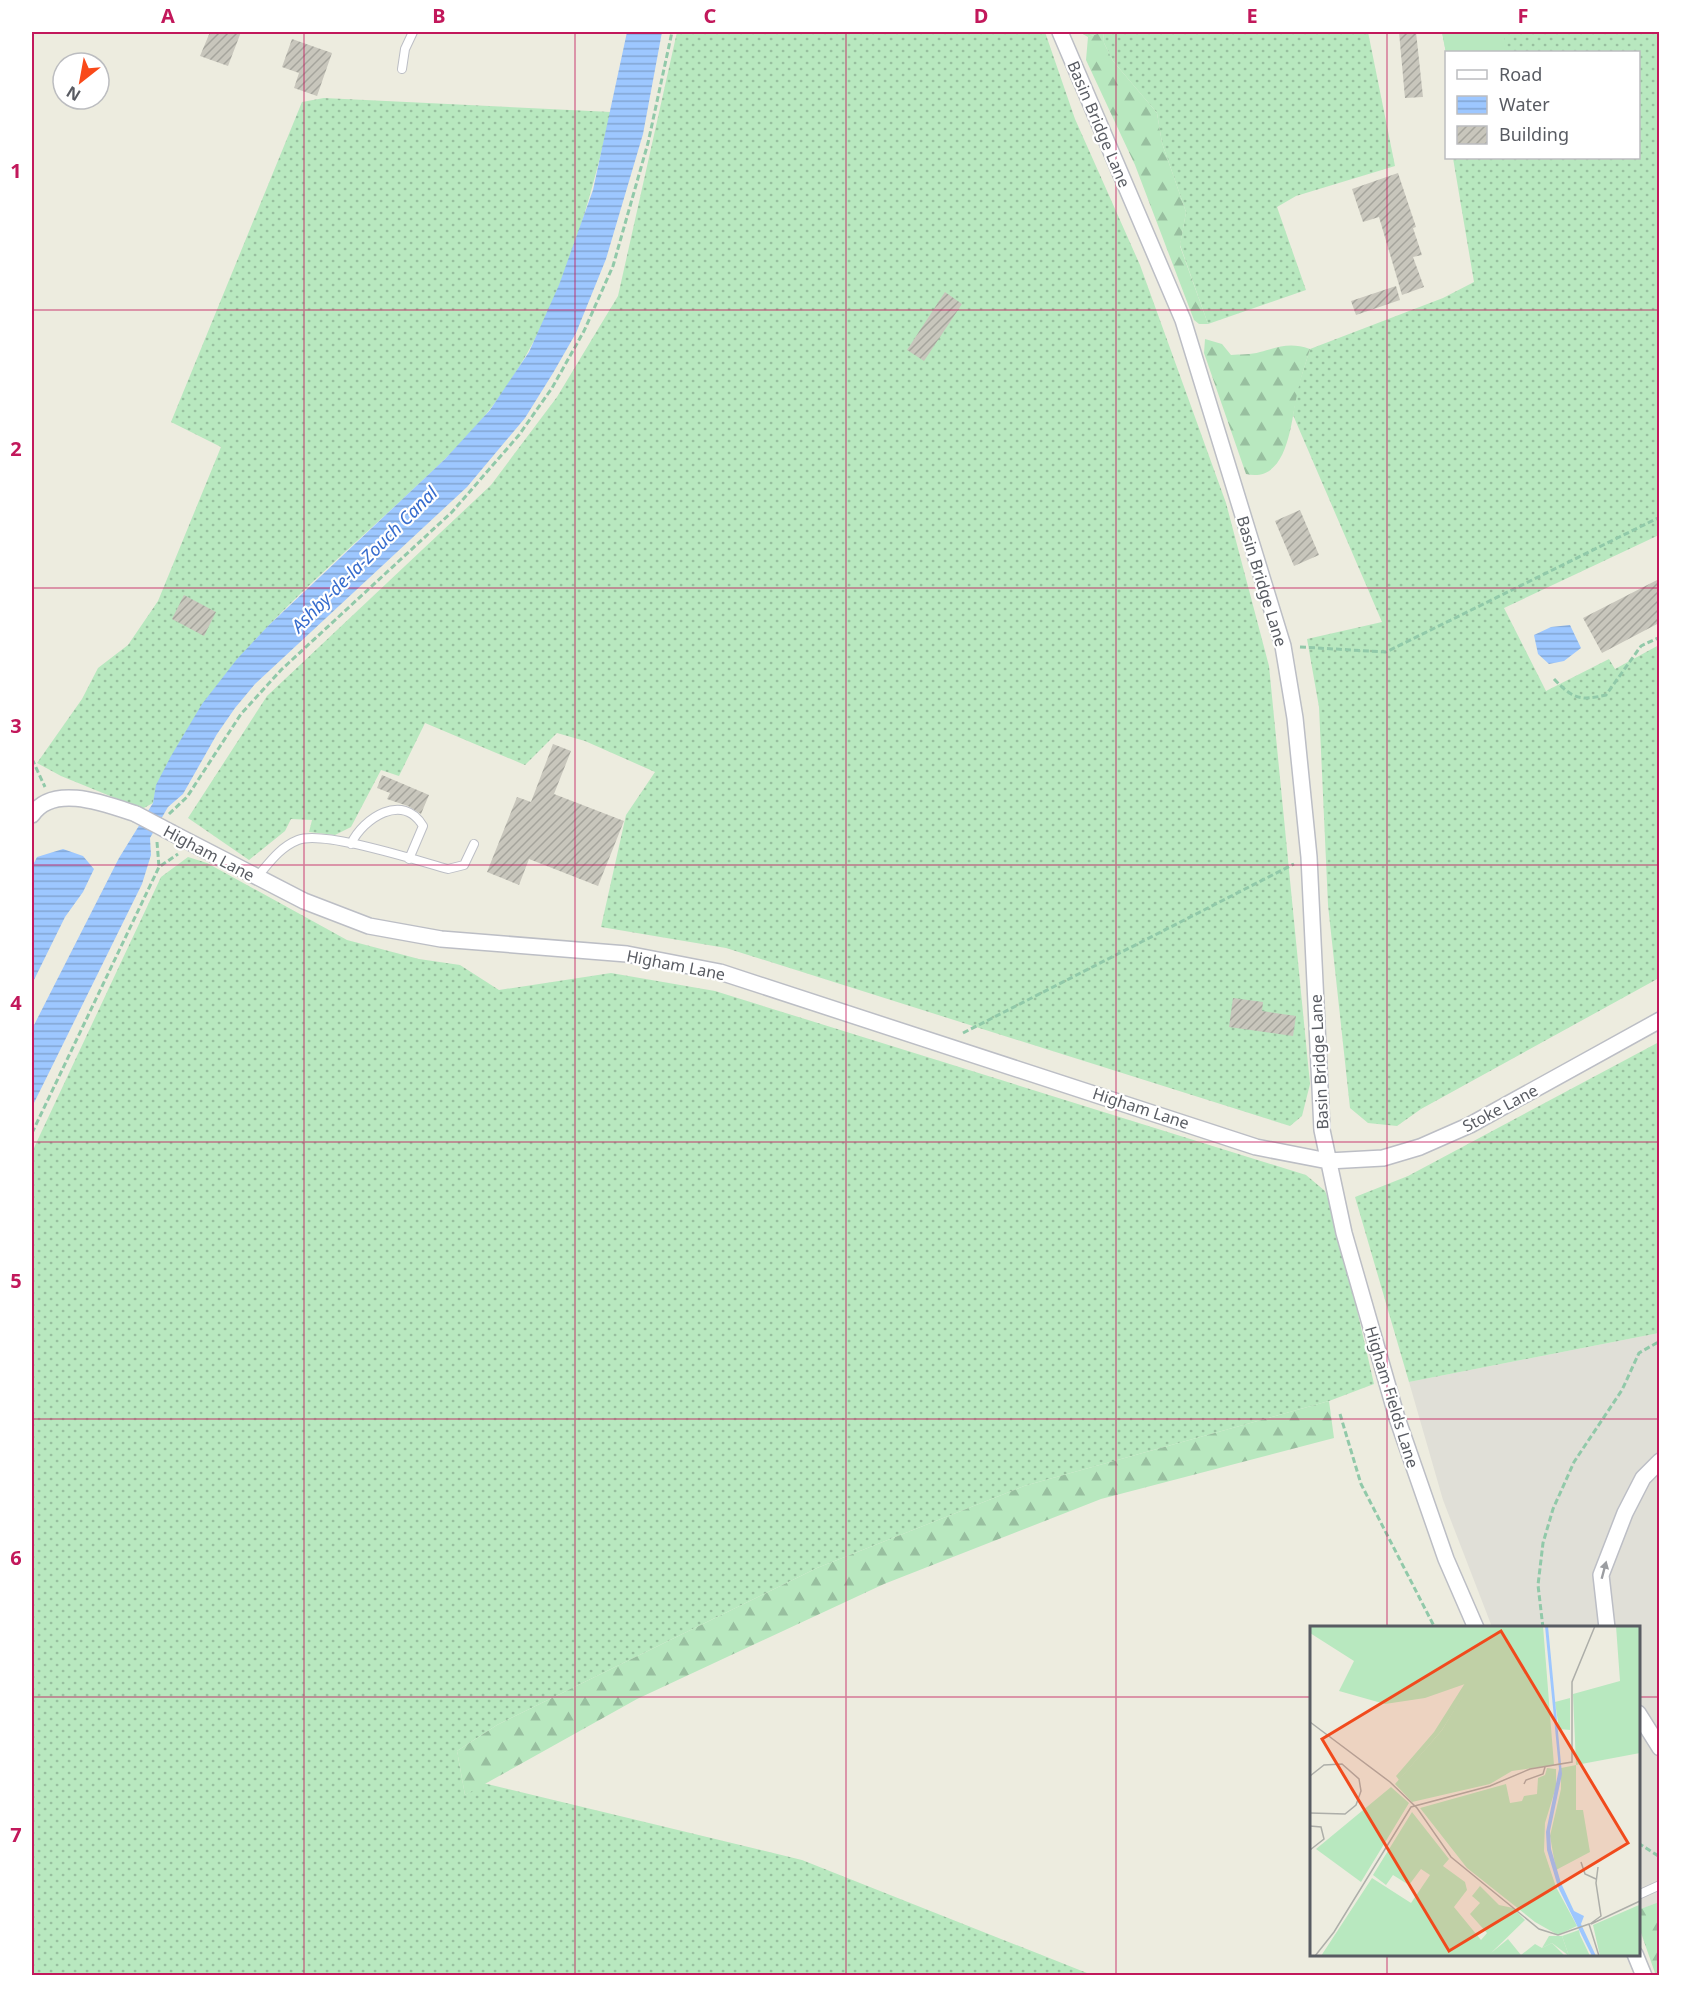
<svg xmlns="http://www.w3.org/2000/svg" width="1691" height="2007" viewBox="0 0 1691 2007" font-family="'Noto Sans',sans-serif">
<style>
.industrial{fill:#e0dfd7}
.grass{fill:url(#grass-dots)}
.forest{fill:url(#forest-firs)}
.garden{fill:#b8e8bf}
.water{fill:url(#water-rules)}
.building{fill:url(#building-hatch)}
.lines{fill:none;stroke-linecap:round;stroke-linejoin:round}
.lane-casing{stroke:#bcbec5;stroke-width:10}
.street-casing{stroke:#bcbec5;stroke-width:18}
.path{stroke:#91c9a9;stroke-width:3;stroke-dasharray:6 3;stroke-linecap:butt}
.lane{stroke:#fff;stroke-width:8}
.street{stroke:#fff;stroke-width:15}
.street-bridge-casing{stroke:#bcbec5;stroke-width:18;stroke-linecap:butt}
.street-bridge{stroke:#fff;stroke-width:15}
.oneway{fill:#9b9da1}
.grid{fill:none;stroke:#c2185b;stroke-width:1.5;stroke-opacity:0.55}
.labels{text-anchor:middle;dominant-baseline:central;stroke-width:4.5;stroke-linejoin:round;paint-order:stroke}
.street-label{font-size:16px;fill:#585b62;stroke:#fff}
.water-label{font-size:18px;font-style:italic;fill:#356bcd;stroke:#fff}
.inset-road{fill:none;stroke:#adaea9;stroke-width:1.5}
.view{fill:#f14a1d;fill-opacity:0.15;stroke:#f14a1d;stroke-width:3}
.inset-edge{fill:none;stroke:#585b62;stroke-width:3}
.neatline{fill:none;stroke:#c2185b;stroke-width:2}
.grid-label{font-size:20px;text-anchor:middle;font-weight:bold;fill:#c2185b}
</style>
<defs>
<pattern id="grass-dots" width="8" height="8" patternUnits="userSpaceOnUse" patternTransform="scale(1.5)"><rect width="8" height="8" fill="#b8e8bf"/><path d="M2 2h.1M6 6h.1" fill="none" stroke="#98bf9f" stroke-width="1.8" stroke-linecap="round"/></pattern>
<pattern id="forest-firs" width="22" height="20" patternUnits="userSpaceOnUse" patternTransform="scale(1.5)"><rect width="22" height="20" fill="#b8e8bf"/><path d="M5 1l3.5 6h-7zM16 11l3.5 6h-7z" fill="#98bf9f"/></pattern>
<pattern id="water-rules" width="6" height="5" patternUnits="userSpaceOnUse" patternTransform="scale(1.5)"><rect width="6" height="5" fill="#9dc7ff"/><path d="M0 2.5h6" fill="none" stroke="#83a5d2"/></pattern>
<pattern id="building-hatch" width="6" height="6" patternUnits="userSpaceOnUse" patternTransform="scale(1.5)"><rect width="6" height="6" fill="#c8c6bc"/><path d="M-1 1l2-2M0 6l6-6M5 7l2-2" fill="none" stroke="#a5a49c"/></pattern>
</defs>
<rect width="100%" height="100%" fill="#edecdf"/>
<path class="industrial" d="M1659 1333V1902L1639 1910 1638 1628 1492 1627 1443 1500 1409 1382Z"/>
<path class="grass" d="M677 32H1045L1075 119 1140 265 1226 503 1269 666 1310 1084 1302 1116 1290 1126 726 948 601 927 626 815 655 772 585 741 557 733 525 765 425 723 399 776 381 770 351 827 335 835 309 832 312 820 291 819 285 831 249 860 188 818 267 696 491 485 557 397 618 296Z
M1079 32H1368L1395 166 1296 196 1277 207 1306 290 1208 324 1180 245 1186 212 1162 143 1157 113 1113 61 1104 43 1103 32 1088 37Z
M1442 32H1659V535L1504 608 1546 691 1609 659 1615 669 1659 645V978L1421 1109 1397 1126 1368 1123 1350 1108 1328 905 1319 707 1307 639 1382 622 1293 415 1297 390 1310 349 1443 298 1474 282 1453 158H1638V52L1446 53Z
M324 98 611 112C587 215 557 323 491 408 467 439 438 466 409 493 330 568 236 642 183 738 171 759 157 779 153 803L142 809 61 776 37 763 82 699 98 668 128 645 158 601 221 447 171 422 302 102Z
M188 857 207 863 347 940 419 959 460 965 499 990 611 973 715 991 1306 1175 1325 1191 1336 1218 1374 1384 1329 1401 1024 1486 817 1568 497 1725 457 1751 465 1795 483 1783 802 1860 1092 1975 32 1976V1152L161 877Z
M1659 1042V1333L1409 1382 1355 1197 1408 1176Z"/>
<path class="forest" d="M1103 32 1104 43 1113 61 1157 113 1162 143 1186 212 1180 246 1208 324H1199L1194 320 1135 165 1086 60 1088 37Z
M1205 339 1222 344 1231 355C1240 354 1251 355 1260 352 1280 347 1289 342 1310 349 1306 363 1301 376 1298 390 1291 417 1290 484 1246 474L1204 353Z
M1329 1401 1334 1438 1101 1499 884 1584 637 1699 465 1795 457 1751 497 1725 817 1568 1024 1486Z
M1659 1902 1660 1975 1656 1976 1639 1927 1638 1910Z"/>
<path class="garden" d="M1442 32H1503L1507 52 1446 53Z"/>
<path class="water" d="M627 32H662L643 134 606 259 576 333 553 373 525 418 467 487 255 684 235 708 217 734 183 794 168 807 150 838 151 855 142 884 32 1107V1029L119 858 153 803 156 785 171 756 202 704 237 659 268 626 445 459 490 410 529 352 559 285 593 190Z
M1570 625 1581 648 1564 661 1549 664 1538 654 1534 635 1551 627Z
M63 849 83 856 94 869 83 892 65 917 32 984V867L37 857Z"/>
<path class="building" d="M210 32H241L228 66 200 56Z
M1399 32H1416L1423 97 1405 98Z
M292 39 332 53 317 96 294 88 299 73 282 67Z
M1398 173 1416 227 1413 228 1422 255 1413 257 1424 287 1402 295 1379 217 1363 222 1352 189Z
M1396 286 1400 300 1356 315 1351 301Z
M945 292 962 304 924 361 907 350Z
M1300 510 1319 555 1294 566 1275 521Z
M1659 579V623L1602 653 1583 618Z
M184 595 216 612 204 636 172 619Z
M553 744 571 751 554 794 624 821 598 886 529 859 519 885 487 872 517 797 531 802Z
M382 775 429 795 421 814 408 806 387 799 390 793 377 788Z
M1233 998 1263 1002 1262 1011 1296 1016 1293 1036 1229 1027Z"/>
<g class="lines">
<defs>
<path id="lane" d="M402 69 405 49 413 32
M351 844C363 818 403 792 423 826L409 859
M257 877C269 863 280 847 298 840 324 830 418 861 448 869L464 865 474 844
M1638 1895 1660 1885"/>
<path id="street" d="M1060 32 1183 320 1283 646 1295 718 1309 857 1322 1130 1344 1233 1397 1418 1446 1559 1476 1628
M32 815C53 783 106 804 136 814
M172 833 304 901 369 926 441 939 627 954 720 972 1256 1147 1328 1161 1383 1158 1420 1147 1470 1125 1660 1020
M1607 1628 1601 1575 1625 1513 1643 1478 1660 1461
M1638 1713 1660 1748
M1635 1954 1644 1976"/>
</defs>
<use href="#lane" class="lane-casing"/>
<use href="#street" class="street-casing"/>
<path class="path" d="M1300 647 1386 652 1660 517
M1554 679C1573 699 1580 701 1606 695L1641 646 1660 637
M32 759 45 787
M169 814 187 797 241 714 281 670 452 512 519 435 552 388 584 331 613 266 648 143 672 32
M157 842 159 867
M963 1033 1294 864
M32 1133 159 867 178 854
M1340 1414 1361 1484 1435 1628
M1543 1628 1538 1585 1543 1543 1553 1509 1574 1462 1622 1390 1639 1353 1660 1341
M1638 1843 1660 1857"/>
<use href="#lane" class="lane"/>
<use href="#street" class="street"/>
<defs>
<path id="street-bridge" d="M136 814 172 833"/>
</defs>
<use href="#street-bridge" class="street-bridge-casing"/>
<use href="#street-bridge" class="street-bridge"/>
</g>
<defs><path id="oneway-solid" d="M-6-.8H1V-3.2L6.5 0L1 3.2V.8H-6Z" transform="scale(1.5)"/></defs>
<use class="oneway" href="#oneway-solid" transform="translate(1604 1570) rotate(-75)"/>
<path class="grid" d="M304 32V1976M575 32V1976M846 32V1976M1116 32V1976M1387 32V1628M32 310H1660M32 588H1660M32 865H1660M32 1142H1660M32 1419H1660M32 1697H1312M1638 1697H1660M1387 1954V1976"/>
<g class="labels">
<g class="street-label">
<text transform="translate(1099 124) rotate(67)">Basin Bridge Lane</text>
<text transform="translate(1262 581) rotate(73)">Basin Bridge Lane</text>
<text transform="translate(209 853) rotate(28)">Higham Lane</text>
<text transform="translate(676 965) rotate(11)">Higham Lane</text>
<text transform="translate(1319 1062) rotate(-93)">Basin Bridge Lane</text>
<text transform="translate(1141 1108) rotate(18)">Higham Lane</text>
<text transform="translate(1500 1108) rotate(-28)">Stoke Lane</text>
<text transform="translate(1392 1397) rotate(73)">Higham Fields Lane</text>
</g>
<g class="water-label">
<text transform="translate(364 559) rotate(-45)">Ashby-de-la-Zouch Canal</text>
</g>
</g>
<g transform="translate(1310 1626)">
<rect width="330" height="330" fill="#edecdf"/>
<path d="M0 0H233L244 139 202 145 180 158 102 176 85 158 132 104 158 61 155 58 115 72 75 78 29 65 44 35 0 7ZM306 0H330V127L266 139 263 68 310 55ZM260 72V104L249 103 245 76ZM266 139V184H273L280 226 246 244 240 210 251 163V142ZM237 142 246 143V161L235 197 234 225 246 261 267 300 248 309 225 296 157 242 110 182 196 158 200 177 212 175 214 170 227 168 228 152 235 149ZM81 161 99 177 51 256 6 223ZM102 186 139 233 133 240 155 256 157 264 144 281 171 314 177 307 160 288 170 277 162 270 170 260 189 279 203 282 215 294 181 327 198 313 211 329 225 318 232 322 242 317 255 330H11L62 252 101 277 120 249 111 243 99 259 83 249 76 259 63 249ZM329 279 330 330H290L283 299ZM269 304 270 309 280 330H259L252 310Z" fill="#b8e8bf"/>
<path d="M155 57 159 61 132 104 89 154 86 150 124 106ZM239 310H252L259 330 242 317 232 322Z" fill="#b8e8bf"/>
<path d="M235 0H238L252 148 240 205 241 223 251 257 264 285 274 290 271 298 286 330H282L248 261 237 224 236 206 249 143Z" fill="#9dc7ff"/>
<path class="inset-road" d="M0 96 80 156 107 182 141 231 229 303 248 309 279 298 289 330M0 150 14 139 32 138 49 153 51 165 46 179 35 188 0 187M214 158 216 154 233 148 235 141M0 200 11 201 14 213 0 224M271 236 275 248 286 253M280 298 291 290 286 257 288 241M281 298 330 275M5 330 24 306 101 181 180 160 220 143 262 136V56L285 0"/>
<path class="view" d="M191 5 318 217 139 325 12 113Z"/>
<rect width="330" height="330" class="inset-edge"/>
</g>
<rect width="1691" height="2007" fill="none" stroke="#ffffff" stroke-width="66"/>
<rect x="1445" y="51" width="195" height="108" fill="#ffffff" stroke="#bcbdc0" stroke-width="1.5"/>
<rect x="1457" y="70" width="30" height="9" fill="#ffffff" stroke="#bcbdc0" stroke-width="1.5"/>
<text x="1499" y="81" font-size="18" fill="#585b62">Road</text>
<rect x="1457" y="96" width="30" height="18" fill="url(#water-rules)" stroke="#bcbdc0" stroke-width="1.5"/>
<text x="1499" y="111" font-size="18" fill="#585b62">Water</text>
<rect x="1457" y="126" width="30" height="18" fill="url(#building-hatch)" stroke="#bcbdc0" stroke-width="1.5"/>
<text x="1499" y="141" font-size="18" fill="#585b62">Building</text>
<g transform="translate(81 81) rotate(211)"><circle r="28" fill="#ffffff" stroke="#bcbdc0" stroke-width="1.5"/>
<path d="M0-4.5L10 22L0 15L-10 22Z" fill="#f94919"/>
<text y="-9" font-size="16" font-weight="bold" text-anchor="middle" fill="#585b62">N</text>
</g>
<rect x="33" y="33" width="1625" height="1941" class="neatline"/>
<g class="grid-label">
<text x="168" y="23">A</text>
<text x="439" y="23">B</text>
<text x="710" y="23">C</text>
<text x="981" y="23">D</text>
<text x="1252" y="23">E</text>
<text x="1523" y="23">F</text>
<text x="16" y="178">1</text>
<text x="16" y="456">2</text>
<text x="16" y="733">3</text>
<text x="16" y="1010">4</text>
<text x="16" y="1288">5</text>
<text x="16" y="1565">6</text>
<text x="16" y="1842">7</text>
</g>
</svg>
